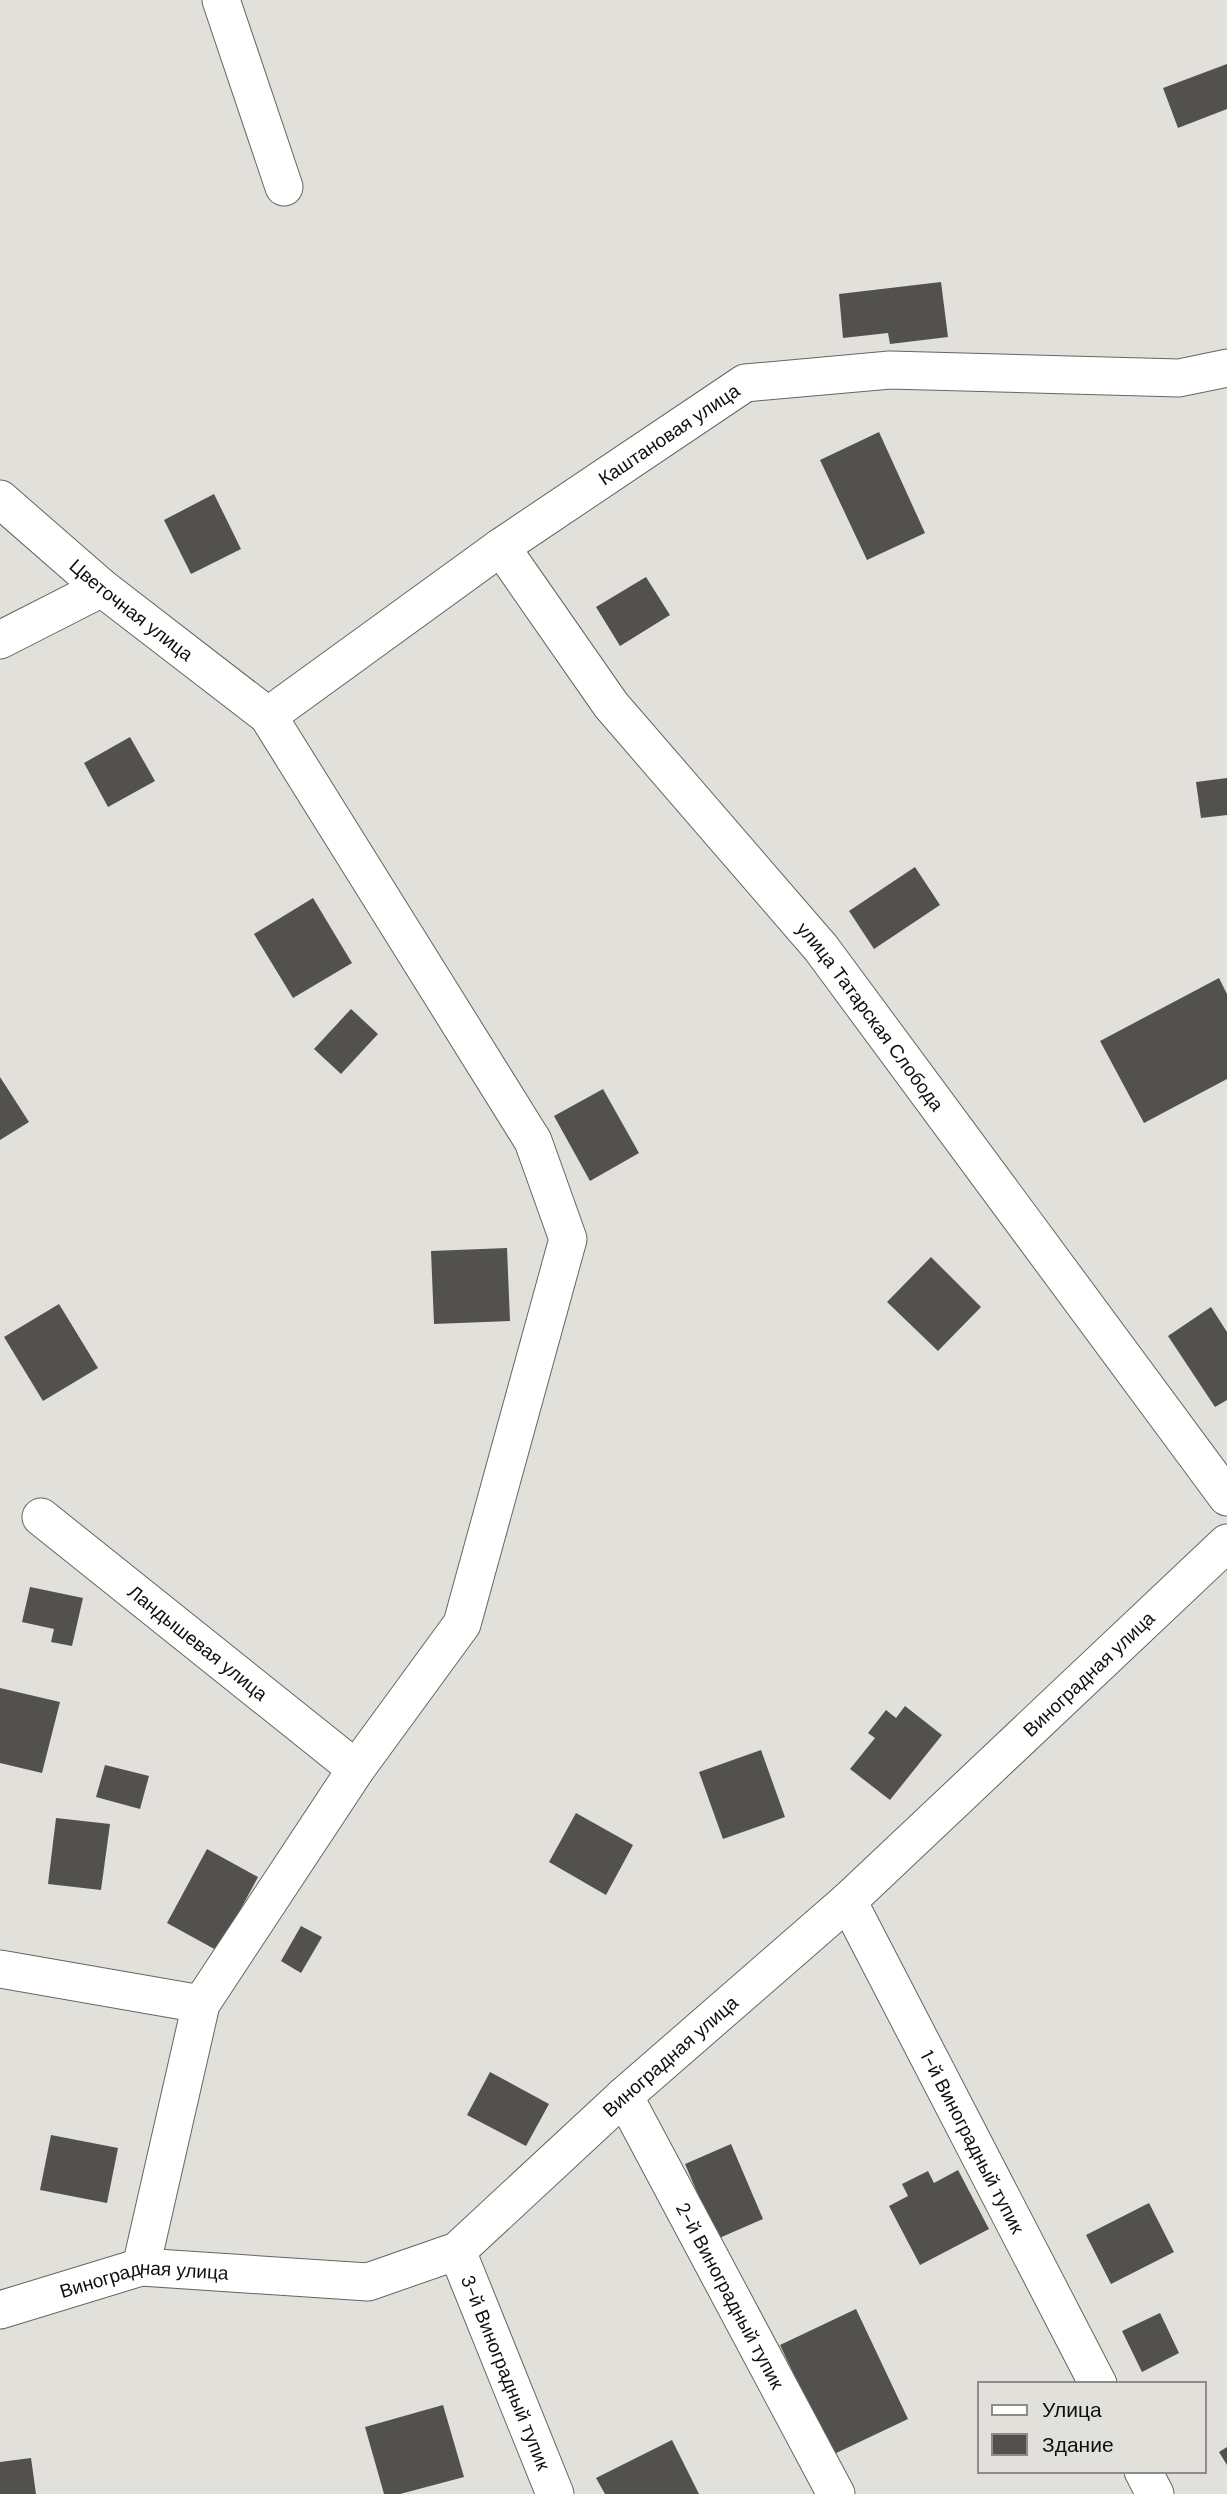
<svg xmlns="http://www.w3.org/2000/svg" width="1227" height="2494" viewBox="0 0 1227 2494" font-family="'DM Sans',sans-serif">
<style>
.building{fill:#52514d}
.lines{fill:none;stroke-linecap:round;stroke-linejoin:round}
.minor-casing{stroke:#666560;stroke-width:39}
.minor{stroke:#fff;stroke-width:37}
.labels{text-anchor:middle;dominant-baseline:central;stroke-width:7;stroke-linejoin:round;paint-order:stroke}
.street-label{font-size:19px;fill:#0f0f0d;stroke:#e1e0db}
</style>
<rect width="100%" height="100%" fill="#e1e0db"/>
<path class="building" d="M1227 64V109L1178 128 1163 88Z
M941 282 948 337 890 344 888 333 843 338 839 294Z
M879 432 925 533 867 560 820 460Z
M214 494 241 549 191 574 164 520Z
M646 577 670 615 620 646 596 607Z
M130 737 155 781 108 807 84 763Z
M1227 778V815L1201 818 1196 782Z
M915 867 940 905 874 949 849 911Z
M313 898 352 963 293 998 254 934Z
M1219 978 1227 994V1079L1144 1123 1100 1041Z
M351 1009 378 1034 341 1074 314 1049Z
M0 1077 29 1122 0 1140Z
M603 1089 639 1153 590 1181 554 1116Z
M507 1248 510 1321 434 1324 431 1251Z
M931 1257 981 1307 938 1351 887 1302Z
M59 1304 98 1368 43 1401 4 1337Z
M1211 1307 1227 1332V1400L1215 1407 1168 1336Z
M30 1587 83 1598 72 1646 51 1642 54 1629 22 1622Z
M0 1688 60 1702 42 1773 0 1763Z
M905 1706 942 1735 890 1800 850 1769 875 1738 868 1733 886 1710 896 1718Z
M761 1750 785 1817 723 1839 699 1772Z
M105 1765 149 1776 140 1809 96 1797Z
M576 1813 633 1845 606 1895 549 1862Z
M56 1818 110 1824 101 1890 48 1884Z
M207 1849 258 1877 218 1951 167 1923Z
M301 1926 322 1937 301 1973 281 1961Z
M490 2072 549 2104 526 2146 467 2115Z
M51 2135 118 2148 107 2203 40 2190Z
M731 2144 763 2219 717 2239 685 2164Z
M958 2170 989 2229 920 2265 889 2206 908 2196 902 2184 928 2171 934 2183Z
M1149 2203 1174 2252 1111 2284 1086 2235Z
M856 2309 908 2419 832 2455 780 2345Z
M1160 2313 1179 2353 1142 2372 1122 2331Z
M443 2405 464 2477 400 2494H384L365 2427Z
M672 2440 699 2494H605L596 2478Z
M1227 2447V2465L1219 2452Z
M31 2458 36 2494H0V2462Z"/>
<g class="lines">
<defs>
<g id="minor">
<path d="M221 0 284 187"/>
<path id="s1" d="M0 499 102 588 268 716 533 1141 568 1239 462 1624 356 1769 201 2004 141 2267"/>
<path id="s2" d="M501 547 611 705 821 948 1227 1497"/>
<path d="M0 640 102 588"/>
<path id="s3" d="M268 716 501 547 745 383 890 370 1179 378 1227 368"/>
<path id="s4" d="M41 1517 356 1769"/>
<path id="s5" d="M848 1901 1098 2384"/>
<path d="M0 1969 201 2004"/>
<path id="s6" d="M624 2096 836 2494"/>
<path id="s7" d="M457 2251 555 2494"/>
<path id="s8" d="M0 2310 141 2267 368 2282 457 2251 624 2096 848 1901 1227 1543"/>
<path d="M1143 2471 1155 2494"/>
</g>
</defs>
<use href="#minor" class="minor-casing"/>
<use href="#minor" class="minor"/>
</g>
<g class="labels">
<g class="street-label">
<text stroke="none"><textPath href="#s3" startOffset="490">Каштановая улица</textPath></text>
<text stroke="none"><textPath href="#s1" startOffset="172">Цветочная улица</textPath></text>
<text stroke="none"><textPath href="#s2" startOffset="598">улица Татарская Слобода</textPath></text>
<text stroke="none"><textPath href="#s4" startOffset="201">Ландышевая улица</textPath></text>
<text stroke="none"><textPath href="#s8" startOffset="1325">Виноградная улица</textPath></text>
<text stroke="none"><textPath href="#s8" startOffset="758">Виноградная улица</textPath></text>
<text stroke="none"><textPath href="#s5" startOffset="271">1-й Виноградный тупик</textPath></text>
<text stroke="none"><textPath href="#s8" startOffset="149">Виноградная улица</textPath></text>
<text stroke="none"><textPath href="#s6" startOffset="226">2-й Виноградный тупик</textPath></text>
<text stroke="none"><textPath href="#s7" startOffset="131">3-й Виноградный тупик</textPath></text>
</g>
</g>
<rect x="978" y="2382" width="228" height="91" fill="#e1e0db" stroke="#8d8c89" stroke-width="2"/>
<rect x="992" y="2405" width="35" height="10" fill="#ffffff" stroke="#8d8c89" stroke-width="2"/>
<text x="1042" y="2417" font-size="21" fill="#0f0f0d">Улица</text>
<rect x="992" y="2434" width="35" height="21" fill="#52514d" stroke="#8d8c89" stroke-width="2"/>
<text x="1042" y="2452" font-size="21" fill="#0f0f0d">Здание</text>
</svg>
